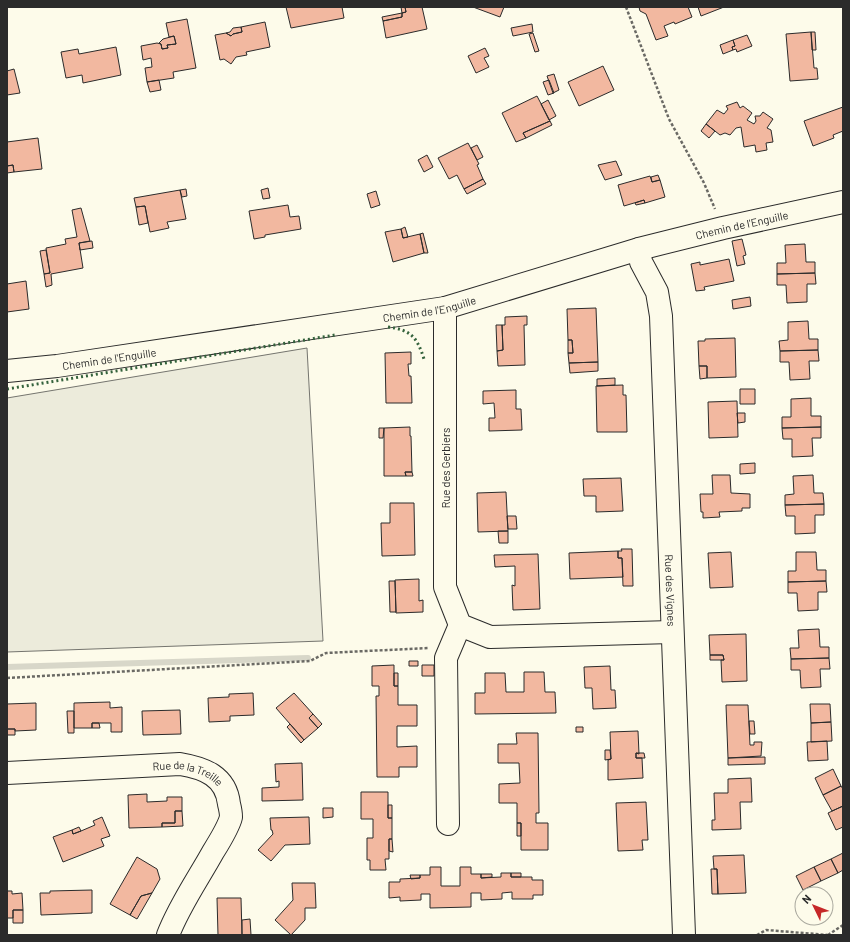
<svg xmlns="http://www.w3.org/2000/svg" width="850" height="942" viewBox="0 0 850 942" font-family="Barlow,sans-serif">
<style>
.pitch{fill:#ecebdb;stroke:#74746e}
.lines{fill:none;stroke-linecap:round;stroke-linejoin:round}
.stream{stroke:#d8d7c9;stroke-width:6}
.building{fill:#f2b8a0;stroke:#2b2b2b}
.minor-casing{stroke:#2b2b2b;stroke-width:24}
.path{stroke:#6a6964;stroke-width:2.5;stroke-dasharray:3 2;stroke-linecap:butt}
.minor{stroke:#fdfbea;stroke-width:22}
.hedge{stroke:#34623c;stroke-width:3;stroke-dasharray:2 3;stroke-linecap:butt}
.labels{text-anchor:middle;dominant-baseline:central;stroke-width:3;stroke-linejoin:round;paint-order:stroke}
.street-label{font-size:11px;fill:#2b2b2b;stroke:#fdfbea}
</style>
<rect width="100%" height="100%" fill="#fdfbea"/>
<path class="pitch" d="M307 348 323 641 7 652V398Z"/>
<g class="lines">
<path class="stream" d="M7 667 308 658"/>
</g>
<path class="building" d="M286 7H342L344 18 291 28Z
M401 7H405L406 12 402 13Z
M405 7H422L427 29 386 38 383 21 402 17V13L406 12Z
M473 7H504L500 17Z
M639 7H688L692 17 675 24 674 22 664 26 668 36 656 40 646 14 640 11Z
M698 7H724L701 16Z
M402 13V17L383 21 382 17Z
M187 19 196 68 173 72 174 78 147 82 145 68 152 67 151 58 143 60 141 46 157 43 161 44 162 49 168 48 167 45 176 44 174 36 169 37 166 23Z
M265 22 270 47 246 52 247 55 236 57 231 64 224 59 220 60 215 35 226 33 231 36 233 34 242 32 241 27Z
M532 24 533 32 513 36 511 28Z
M241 27 242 32 233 34 231 36 226 33 230 32 233 28Z
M811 32H815L816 50H812Z
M811 32 814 68H817L818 79 790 81 786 34Z
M533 33 539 51 535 52 529 34Z
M747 35 752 46 737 52 736 49 733 50 732 47 735 46 733 40Z
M174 36 176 44 167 45 168 48 162 49 161 44 159 43 163 39Z
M733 40 735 46 732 47 733 50 723 54 720 45Z
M116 47 121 75 83 83 82 75 66 78 61 52 78 49 79 54Z
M485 48 489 56 484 58 489 67 476 73 468 56Z
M603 66 614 90 579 106 568 82Z
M14 69 20 93 7 95V71Z
M554 74 559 90 553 93 547 76Z
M159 80 161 90 150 92 147 82Z
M549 80 554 93 548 95 543 82Z
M537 96 550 121 523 133 526 138 516 142 502 113Z
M548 100 556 116 549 120 541 104Z
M737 102 740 108 743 106 752 113 747 120 754 124 756 121 755 116H760L763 112 773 119 767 128 771 130 773 142 766 143 767 150 756 152 755 145 744 147 741 127 736 128 730 135 725 133 720 135 706 124 717 110 724 114 728 109 726 106Z
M843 107V131L833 135 834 138 813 146 804 121Z
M550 121 552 125 526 138 523 133Z
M706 124 715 131 709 138 701 131Z
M38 138 42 169 14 172 13 165 7 166V142Z
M468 143 479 164 477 165 483 179 464 189 457 175 449 179 438 158Z
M477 145 483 157 477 160 471 148Z
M427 155 433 167 424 172 418 160Z
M616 161 622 175 605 180 598 165Z
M13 165 14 172 7 173V166Z
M658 175 660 180 652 182 651 177Z
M650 176 652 182 660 180 665 197 645 203 644 200 624 206 618 185Z
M483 179 486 184 467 194 464 189Z
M268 188 270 198 263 199 261 190Z
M186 189 187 196 182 197 180 190Z
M180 190 186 219 167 222 169 228 150 232 145 206 136 207 134 198Z
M376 191 380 205 371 208 367 194Z
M644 200 645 203 636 205 635 203Z
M288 205 290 217 299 216 301 229 265 235V237L254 239 249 211Z
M145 206 148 223 139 225 136 207Z
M81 208 90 241 79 243 83 268 51 274 52 285 46 287 44 274 50 273 46 248 66 244 65 239 77 237 72 210Z
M405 227 408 237 403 238 401 229Z
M401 229 403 238 420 234 424 253 393 262 385 232Z
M423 233 428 253H424L420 234Z
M742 239 746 255 743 256 745 264 737 266 732 241Z
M92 241 93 248 80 250 79 243Z
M805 244 806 262H815V273L777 274V263H786L785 245Z
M46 250 50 273 44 274 40 251Z
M729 259 734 281 704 287 705 290 696 291 691 264 700 262V265Z
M815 273 816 284H807V302L787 303 786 285H777V274Z
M26 281 29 309 7 312V284Z
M750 297 751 306 733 309 732 300Z
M596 308 598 362 569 363 568 353H573L572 340H568L567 309Z
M527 316V325H524L525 365 498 366 497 351 503 350 502 325H505V317Z
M808 321 809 339H818V350L780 351 779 341 788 340V322Z
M496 325H502L503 350 497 351Z
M735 338 736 377 707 378V366H699L698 341H705V339Z
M568 340H572L573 353H568Z
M818 350 819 361H809L810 379 790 380 789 362H780V351Z
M411 352V364H408L409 376H411L412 403H386L385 353Z
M598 362V371L570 373 569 363Z
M699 366H707V378L700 379Z
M615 378V385L597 386V379Z
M623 385V395H626L627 432H597L596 386Z
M740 389H755V404H740Z
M516 390V409H521L522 430 489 431V418H495L494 403 483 404V391Z
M811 398V416H821V427L782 428V417H791V399Z
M737 401 738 437 709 438 708 402Z
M737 413H745V422L738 423Z
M410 427V436H411L412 472H405L406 476H384V428Z
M821 427V438H812L813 456 792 457V439H783L782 428Z
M379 428H384L383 438H379Z
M755 463V473L740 474V464Z
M405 472H412L413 476H406Z
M712 475H730L731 493 750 494V508H742V511L719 512 720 517 703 518V512H701L700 494H713Z
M813 475 814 493H823L824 504 785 505V495L794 494 793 476Z
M621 478 623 511 596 512V496H584L583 479Z
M506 492 508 531 478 532 477 493Z
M390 503H414L415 555 382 556 381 523H390Z
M824 504V515H815V533L795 534V516H786L785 505Z
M507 516H516L517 529H508Z
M498 531H508V543H499Z
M621 549H632L633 586H623L622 558H618V551H622Z
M618 551V558H622L623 577 570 579 569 553Z
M731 552 733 587 710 588 708 553Z
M796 552H816L817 570H826V581L788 582V571H796Z
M538 554 540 609 513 610 512 585 515 586V566L495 567 494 555Z
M419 579V601L423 600V612L396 613 395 580Z
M389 581H395L396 612H390Z
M826 581 827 592H818V610L798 611 797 593H788V582Z
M819 629 820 647H829V658L791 659 790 648H799L798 630Z
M746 634 747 681 722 682 721 660H724L723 655H710L709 635Z
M710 655H723L724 660H710Z
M829 658 830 669H820L821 687 801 688 800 670H791V659Z
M409 661H418V666H409Z
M394 665V686H398V705H417V726H397V747L417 746V767H399V777H377L376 696H379V686H372V666Z
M422 665H434V676H422Z
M610 666 611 690H615L616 708 593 709 592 688H585L584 667Z
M524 672H544L545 692H555L556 713 475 714V693H485V673H505L506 692H524Z
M394 673H398V686H394Z
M253 693 254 715 230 716V721L209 722 208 698 229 697V694Z
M294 693 313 714 309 718 318 728 304 740 276 708Z
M110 702V708L122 707V732H111V723H92V728H74V703Z
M36 703V730L15 731V729H7V704Z
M810 704H830L831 722 811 723Z
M726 705H748L750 745H754V742H762L761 756 728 758Z
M180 710 181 734 143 735 142 711Z
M67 711H74V733H68Z
M313 714 322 724 318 728 309 718Z
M749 721H754L755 734H750Z
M831 722 832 741 811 742V723Z
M92 723H99L100 728H92Z
M290 724 304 740 301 743 287 727Z
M576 727H583V732H576Z
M7 729H15V735H7Z
M638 731 639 754 636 753V758H642L643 778 608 780V760L611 759 610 732Z
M516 733H538L539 813H536V823H548V850H521V823H517V803H499V784L520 783 519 763H498V744H517Z
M827 741 828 760 808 761 807 742Z
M605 750H610L611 759 605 760Z
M636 753H644L645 758H636Z
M765 757V764L728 765V758Z
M302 763 303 800 262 801V788L279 787V781L276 782 275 764Z
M833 769 841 786 823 795 815 778Z
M751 778 752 802H740L741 829 712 830V820H715L714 793H728V779Z
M841 786 843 789V806L832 811 823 795Z
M361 792H388V818H392V839H389V859H385L386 870H370V860H367V838H373V819H361Z
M147 794V802L167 801V797H182V811H175V823H162V827L129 828 128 795Z
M646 802 648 840H642L643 850 618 851 616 803Z
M388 805H392V818H388Z
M843 806V827L836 830 828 813Z
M323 808H333V817L323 818Z
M175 811H182L183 826 162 827V823H175Z
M102 817 110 836 101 839 104 846 63 862 53 837 72 830 73 834 81 831 95 825 93 821Z
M309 817 310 844 285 845 271 861 258 850 273 834 272 830H271L270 818Z
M517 823H521V836H517Z
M79 827 81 831 73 834 72 830Z
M389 839H392L393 852 389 851Z
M843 853V870L838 873 831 859Z
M744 855 746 893 718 894 717 869H714L713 856Z
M137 857 157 869 160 879 152 893 141 896 130 915 110 904Z
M831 859 838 873 821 881 814 867Z
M430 867H441V886H460V867H471V874H481V878L501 877V873H511V877H532V880H543V895H533V899H512V892L502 893V899L481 900V893H471V907L430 908V894H421V900L400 901V897L389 898V882H400V879L420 878V875H430Z
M814 867 821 881 803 890 796 876Z
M711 869H717L718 894H712Z
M511 873H521V877H511Z
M481 874H492V877L481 878Z
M410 875H420V878L411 879Z
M292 883H315L316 908H305V920L291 935 275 920 293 900Z
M92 890V913L41 915 40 893H50V891Z
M7 891H12V894L22 893 23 910H13V918H7Z
M152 893 137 919 130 915 141 896Z
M217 898H241L242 935H218Z
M13 910H23V923H13Z
M250 919 251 935H242V920Z"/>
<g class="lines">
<defs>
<g id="minor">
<path id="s1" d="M639 249 641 262 657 292 661 316 684 935"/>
<path d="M445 308V587L460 625 490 637 672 632"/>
<path id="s2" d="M7 371 57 366 445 308 639 249 723 228 843 202"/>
<path id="s3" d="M7 773 180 764C204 768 226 776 229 804 230 808 231 813 231 817 229 826 218 844 213 852 198 879 179 906 168 935"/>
<path d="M448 824 446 658 460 625"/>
</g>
</defs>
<use href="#minor" class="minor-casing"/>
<path class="path" d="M626 7 669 119 704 183 715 209
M7 678 310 661 326 653 428 648
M757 935 766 930 828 935
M828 935 843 925"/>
<use href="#minor" class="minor"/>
<path class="hedge" d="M388 327C411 330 417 337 424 359
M7 389 335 335"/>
</g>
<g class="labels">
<g class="street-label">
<text stroke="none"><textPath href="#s2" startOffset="751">Chemin de l'Enguille</textPath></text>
<text stroke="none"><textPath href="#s2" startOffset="427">Chemin de l'Enguille</textPath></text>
<text stroke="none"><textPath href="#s2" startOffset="103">Chemin de l'Enguille</textPath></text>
<text transform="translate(445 468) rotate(-90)">Rue des Gerbiers</text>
<text stroke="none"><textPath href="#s1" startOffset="346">Rue des Vignes</textPath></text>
<text stroke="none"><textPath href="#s3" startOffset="183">Rue de la Treille</textPath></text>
</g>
</g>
<rect width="850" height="942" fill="none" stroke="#2b2b2b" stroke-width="16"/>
<g transform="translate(814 906) rotate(313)"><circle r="19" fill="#fdfbea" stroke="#a9a89e"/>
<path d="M0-3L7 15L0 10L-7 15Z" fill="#c62828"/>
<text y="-6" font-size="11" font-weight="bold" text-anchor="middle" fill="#2b2b2b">N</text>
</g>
</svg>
